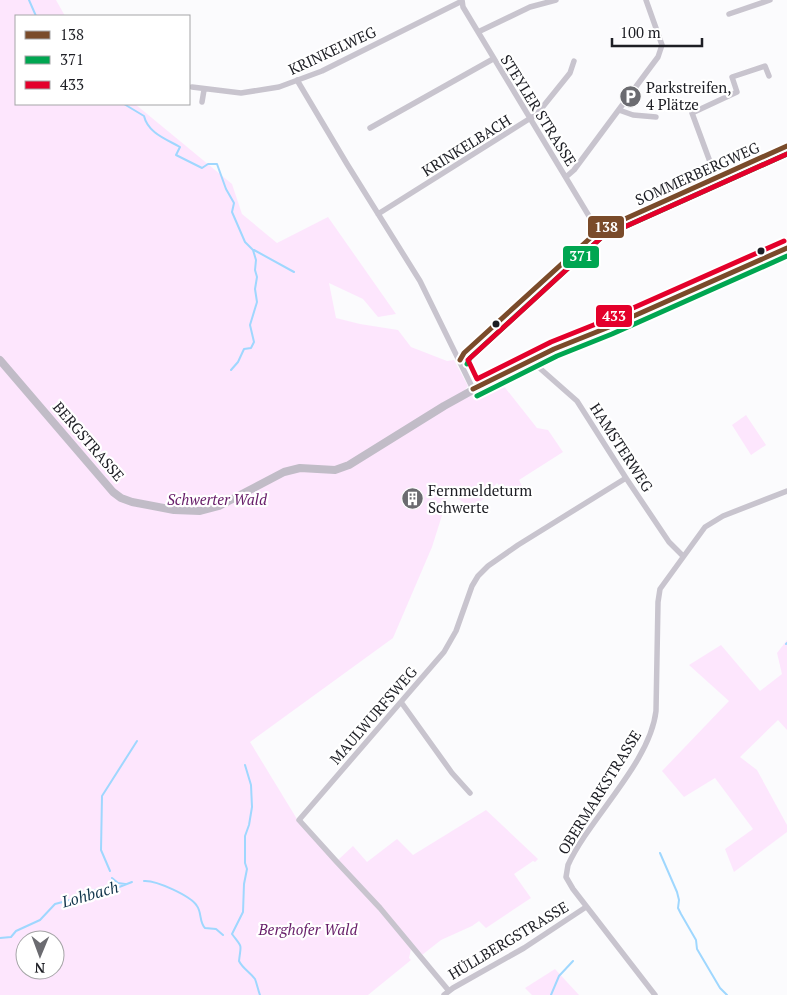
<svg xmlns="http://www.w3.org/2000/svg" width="787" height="995" viewBox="0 0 787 995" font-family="'PT Serif',serif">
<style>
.green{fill:#fde6fd;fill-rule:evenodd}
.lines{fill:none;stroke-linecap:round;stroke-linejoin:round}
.stream{stroke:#9fd7fe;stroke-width:2}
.minor{stroke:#c8c4ce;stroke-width:5.5}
.major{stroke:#c1bcc7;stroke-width:8}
.bus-1-casing{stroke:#fff;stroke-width:9}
.bus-2-casing{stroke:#fff;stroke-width:9}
.bus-3-casing{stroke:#fff;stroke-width:9}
.bus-1{stroke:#7a4b2a;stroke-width:5}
.bus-2{stroke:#00a651;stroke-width:5}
.bus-3{stroke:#e4002b;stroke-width:5}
.bus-dot{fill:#1d1e24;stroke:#fff;stroke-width:2}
.labels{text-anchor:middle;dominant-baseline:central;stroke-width:4.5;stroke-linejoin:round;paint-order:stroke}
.street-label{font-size:15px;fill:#1d1e24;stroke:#fff}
.poi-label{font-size:15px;fill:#1d1e24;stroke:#fff;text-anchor:start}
.park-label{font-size:15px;font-style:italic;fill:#661c68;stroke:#fff}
.water-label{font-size:16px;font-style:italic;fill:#13364c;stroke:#fff}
.line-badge{stroke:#fff;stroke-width:2}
.badge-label{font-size:14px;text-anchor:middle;font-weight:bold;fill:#fff}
</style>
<rect width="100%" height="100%" fill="#fbfbfd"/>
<path class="green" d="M0 0H56L65 16H16V104H135L232 184 242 214 277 243 328 217 396 314 378 317 363 299 329 283 336 318 360 324 398 330 411 347 447 361 454 360 468 386 464 391 468 397 499 380 537 428 548 430 563 452 519 480 522 486 508 496 497 483 474 509 449 493 432 547 393 638 250 742 300 824 379 909 411 949 409 958 411 960 368 995H0ZM25 940H55V970H25Z
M746 415 766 445 751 455 732 425Z
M787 640V730L778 720 740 757 757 770 787 825V832L734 872 725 849 753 829 715 778 684 797 662 771 729 701 689 665 721 645 760 691 782 674 777 653Z
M486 810 538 859 535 862 533 861 514 874 531 898 486 928 479 921 472 926 441 940 422 955 338 860 353 846 367 862 397 839 413 855Z
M555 969 579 995H532L525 988Z"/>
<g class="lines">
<path class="stream" d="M29 0 36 16
M124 104 144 116C148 133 166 139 180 147L176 155 202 168 208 164H217L226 189 234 203 232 212 245 242 253 250 256 260 255 270 257 277 255 289 257 302 250 325 254 342 251 348 244 349 238 362 231 370
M254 250 294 272
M786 644 787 643
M245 765 251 785 252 807 249 825 245 836V863L247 869 244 884 243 912 232 934C243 949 241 943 239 961 243 969 250 972 255 979 257 984 258 990 260 995
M660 853 677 892 679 900 678 908 681 914 696 940 697 949 720 988 727 995
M110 871 101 850 102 796 137 741
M112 878 118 883 125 884
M144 881C156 880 191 896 197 906 202 913 199 922 205 928L216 929 223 935
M0 938 11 937 16 931 40 920 55 904 74 899 96 890 114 889 132 882
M551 995 559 976 573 961"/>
<path class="minor" d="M462 0 463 7 598 231
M729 14 770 0
M478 32 530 7 556 0
M297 80 347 164 420 281 473 389
M192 87 241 93 279 87 322 71 462 1
M202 102 204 90
M619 110 633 115 656 117
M370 128 493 59
M566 177 574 170 652 65 658 57 662 45 646 0
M716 178 692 113 737 92 732 77 765 66 769 76
M378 214 537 114 570 73 574 61
M532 359 535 364 577 401 626 478 669 542 683 556
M460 360 464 353 598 231 787 146
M401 702 452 773 470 793
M449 991 380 908 336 861 299 820 444 652 456 631 472 586 478 576 488 566 518 545 626 478
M444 995 453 988 524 948 586 907
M655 995 573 889 566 877 568 865C590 817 650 763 656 711L658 602 660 589 705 527 723 516 787 491"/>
<path class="major" d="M0 360 113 492 121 498 132 502 174 510 200 511 219 506 284 472 300 468 335 470 349 465 444 406 509 370 787 248"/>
<defs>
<path id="bus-1" d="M460 360 464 353 598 231 787 146
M473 389 554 349 609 327 787 248"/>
<path id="bus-2" d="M467 364 470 358 602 237 787 154
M477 396 557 356 612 334 787 256"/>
<path id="bus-3" d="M784 241 606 320 551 342 477 379 468 360 602 237 787 154"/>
</defs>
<use href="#bus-1" class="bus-1-casing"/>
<use href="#bus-2" class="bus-2-casing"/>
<use href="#bus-3" class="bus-3-casing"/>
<use href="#bus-1" class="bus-1"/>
<use href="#bus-2" class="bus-2"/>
<use href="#bus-3" class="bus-3"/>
</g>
<defs>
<symbol id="parking-disc" viewBox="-11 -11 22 22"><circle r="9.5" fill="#6b6b70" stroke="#fff"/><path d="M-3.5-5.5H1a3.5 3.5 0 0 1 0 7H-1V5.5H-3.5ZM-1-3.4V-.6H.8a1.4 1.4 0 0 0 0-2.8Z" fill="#fff"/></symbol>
<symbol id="building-disc" viewBox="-11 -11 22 22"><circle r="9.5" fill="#6b6b70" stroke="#fff"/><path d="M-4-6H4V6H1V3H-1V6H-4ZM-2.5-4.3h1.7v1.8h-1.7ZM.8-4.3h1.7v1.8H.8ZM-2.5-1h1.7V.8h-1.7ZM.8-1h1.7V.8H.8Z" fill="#fff"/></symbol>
</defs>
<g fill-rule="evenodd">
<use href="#parking-disc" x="618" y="84" width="25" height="25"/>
<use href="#building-disc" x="400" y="486" width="25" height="25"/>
</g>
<g class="bus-dot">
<circle cx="761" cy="251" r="4.5"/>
<circle cx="496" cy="324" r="4.5"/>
</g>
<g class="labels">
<g class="street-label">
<text transform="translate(332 50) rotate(-25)">KRINKELWEG</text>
<text transform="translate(539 110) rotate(58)">STEYLER STRASSE</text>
<text transform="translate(466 145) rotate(-32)">KRINKELBACH</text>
<text transform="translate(697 173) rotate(-24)">SOMMERBERGWEG</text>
<text transform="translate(89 441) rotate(49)">BERGSTRASSE</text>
<text transform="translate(622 447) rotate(57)">HAMSTERWEG</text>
<text transform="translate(373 715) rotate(-49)">MAULWURFSWEG</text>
<text transform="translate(599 792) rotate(-58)">OBERMARKSTRASSE</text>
<text transform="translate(508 940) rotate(-31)">HÜLLBERGSTRASSE</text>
</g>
<g class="poi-label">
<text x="646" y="87">Parkstreifen,<tspan x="646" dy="17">4 Plätze</tspan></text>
<text x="428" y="490">Fernmeldeturm<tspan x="428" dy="17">Schwerte</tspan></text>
</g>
<g class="park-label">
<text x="217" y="499">Schwerter Wald</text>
<text x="308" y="929">Berghofer Wald</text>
</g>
<g class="water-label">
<text transform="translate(90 894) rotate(-16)">Lohbach</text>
</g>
</g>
<g class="line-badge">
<rect x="587" y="215" width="38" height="24" rx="5" fill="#7a4b2a"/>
<rect x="562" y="245" width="38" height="24" rx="5" fill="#00a651"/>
<rect x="595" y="304" width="38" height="24" rx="5" fill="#e4002b"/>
</g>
<g class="badge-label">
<text x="606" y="232">138</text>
<text x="581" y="261">371</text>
<text x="614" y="321">433</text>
</g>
<rect x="15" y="15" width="175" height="90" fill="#ffffff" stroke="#a5a5a7"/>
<rect x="25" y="31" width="25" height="8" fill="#7a4b2a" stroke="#a5a5a7"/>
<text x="60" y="40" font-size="15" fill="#1d1e24">138</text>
<rect x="25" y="56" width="25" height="8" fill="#00a651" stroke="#a5a5a7"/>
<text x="60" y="65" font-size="15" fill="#1d1e24">371</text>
<rect x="25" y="81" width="25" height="8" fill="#e4002b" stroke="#a5a5a7"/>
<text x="60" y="90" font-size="15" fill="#1d1e24">433</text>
<g transform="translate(40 955) rotate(181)"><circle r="24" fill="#ffffff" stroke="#a5a5a7"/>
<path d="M0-4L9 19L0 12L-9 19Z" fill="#6b6b70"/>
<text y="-8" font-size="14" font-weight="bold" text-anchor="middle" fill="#1d1e24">N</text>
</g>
<path d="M612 38v8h90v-8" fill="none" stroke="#1d1e24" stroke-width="2.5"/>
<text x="620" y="38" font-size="15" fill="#1d1e24" stroke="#ffffff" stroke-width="4" paint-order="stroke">100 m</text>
</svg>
